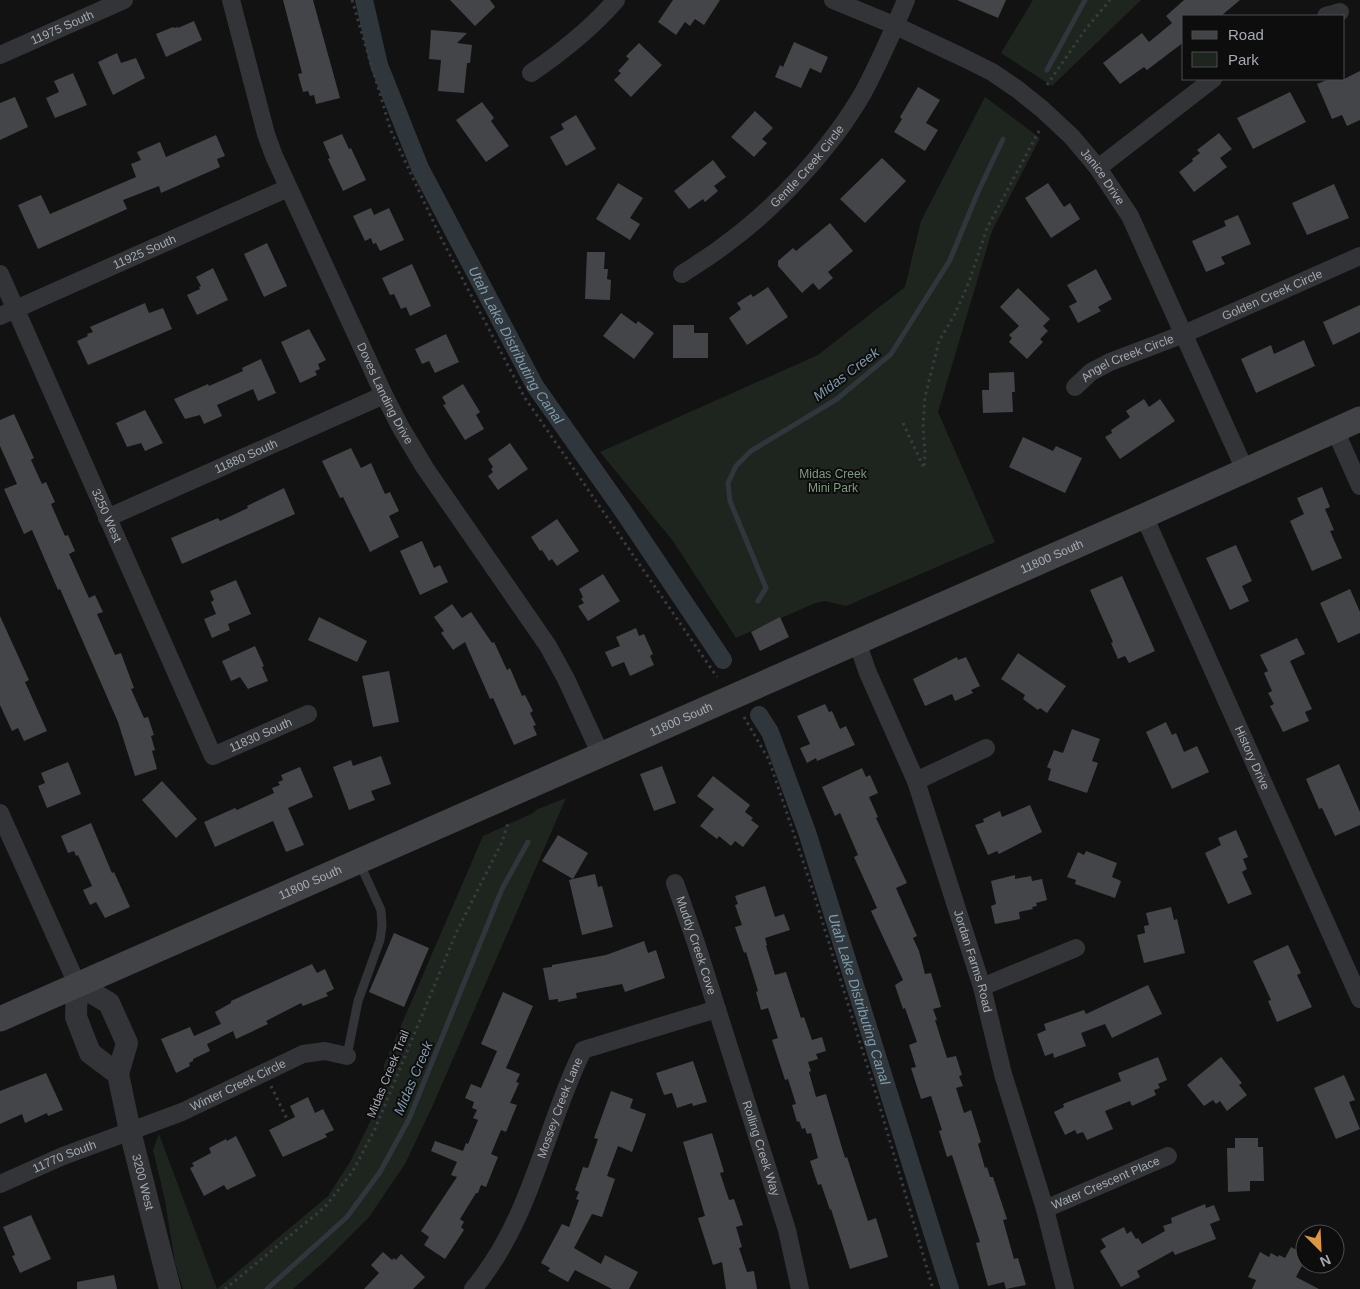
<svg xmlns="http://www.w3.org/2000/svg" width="1360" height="1289" viewBox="0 0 1360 1289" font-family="Arial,sans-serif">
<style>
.green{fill:#1e251f}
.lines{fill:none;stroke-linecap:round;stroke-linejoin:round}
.stream{stroke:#2f373c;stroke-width:5}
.canal{stroke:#2f373c;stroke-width:18}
.building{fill:#444548}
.path{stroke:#393b3e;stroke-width:3;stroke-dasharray:2.5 4;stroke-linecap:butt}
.service{stroke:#333437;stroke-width:9}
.minor{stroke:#333437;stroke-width:18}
.tertiary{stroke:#333437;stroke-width:22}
.secondary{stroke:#414347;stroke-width:25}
.labels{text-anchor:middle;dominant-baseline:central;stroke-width:4;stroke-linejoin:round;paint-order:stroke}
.street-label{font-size:12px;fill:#a5aab2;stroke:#0d0d0e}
.park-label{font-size:12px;fill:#7f9b7d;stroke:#0d0d0e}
.water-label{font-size:14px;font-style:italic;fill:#7f9aaa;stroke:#0d0d0e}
</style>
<rect width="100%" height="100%" fill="#121213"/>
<path class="green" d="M1033 0H1141L1052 86 1001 53Z
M985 97 1040 138 992 231 938 412 995 542 846 606 825 601 815 603 736 638 673 541 600 452 818 355 905 287 921 221Z
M566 798 433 1105 405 1164 369 1217 324 1262 293 1289H217L328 1196 350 1162 384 1094V1065L483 836 531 814 538 809Z
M159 1134 217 1289H183L175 1263 165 1200 153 1150Z"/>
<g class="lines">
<path class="stream" d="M1047 70 1085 0
M758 601 766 588 730 501 728 483 736 466 751 451 837 399 891 354 950 260 978 192 1003 139
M267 1289 347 1217 380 1172 409 1119 502 889 528 842"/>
<g class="canal">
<path id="s1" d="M364 0 379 65 420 168 535 386 623 511 723 660"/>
<path id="s2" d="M759 715 770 732 807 832 950 1289"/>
</g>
</g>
<path class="building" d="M283 0H313L340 98 316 104 314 95 310 96 308 91 303 92 298 74 302 73Z
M450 0H490L495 7 475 26Z
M673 0H720L704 25 695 19 690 26 685 22 676 35 658 22Z
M957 0H1006L998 18Z
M1184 0H1240L1221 16H1184V42L1147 70 1144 67 1120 84 1103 63 1142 33 1149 42 1172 23 1166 16Z
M194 21 202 40 166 57 156 34 173 27 174 28 178 27V28Z
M431 30 467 33 457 43 472 45 470 63H467L464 93 438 91 441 60 429 59Z
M794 42 828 57 821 73 810 68 801 88 775 77 780 65 783 67Z
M639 43 662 65 631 97 614 80 621 73 618 71 629 59 626 56Z
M117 53 121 63 136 58 145 78 113 95 98 62Z
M1360 71V120L1347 126 1342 115 1332 119 1317 84 1329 79H1344Z
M73 73 87 105 55 118 46 98 59 92 54 81Z
M918 87 940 100 926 123 938 130 925 151 894 132 902 119 900 117Z
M1290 92 1306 122 1253 149 1237 118Z
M15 97 28 127 0 140V103Z
M482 102 494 118 491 121 509 146 486 162 456 120Z
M755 111 773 128 762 139 767 143 754 157 731 137Z
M576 115 596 149 566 166 550 137 564 129 561 124Z
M1219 133 1232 149 1220 158 1227 167 1194 192 1179 172 1193 161 1192 159 1200 153 1197 150Z
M342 134 349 149 351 148 366 180 343 191 328 159 330 158 323 142Z
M216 135 225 156 217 159 220 167 161 193 159 186 123 200 127 209 38 249 18 205 41 195 50 214 136 177 131 164 141 160 137 152 160 142 166 157Z
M882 158 906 181 865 223 840 199Z
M713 160 726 177 714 186 718 191 705 202 703 199 689 209 674 191Z
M618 183 643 198 630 218 640 224 630 240 596 219Z
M1048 183 1064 207 1070 203 1080 219 1051 238 1025 198Z
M1334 184 1349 218 1307 235 1292 203Z
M371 208 374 215 389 208 404 240 380 251 376 243 373 244 371 238 365 241 353 216Z
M1238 215 1251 244 1221 257 1225 264 1206 272 1192 241 1226 226 1224 221Z
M830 223 853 251 828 272 833 278 819 290 813 283 802 293 778 266V261L793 248 796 251Z
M267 243 287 286 264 297 244 254Z
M587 252H605L604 269H608L607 279 611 280 610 300 585 299Z
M412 264 431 306 410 316 406 307 401 309 394 294 390 295 382 278Z
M213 268 228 300 197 315 187 295 200 289 199 287 201 286 196 277Z
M1096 269 1112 299 1098 307 1101 311 1078 323 1069 306 1077 302 1067 285Z
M768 287 788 317 747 345 729 318 741 309 737 303 751 294 753 297Z
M1018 288 1050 319 1043 326 1048 331 1040 339 1043 342 1027 359 1009 342 1012 338 1009 335 1019 326 1000 307Z
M145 303 149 313 163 308 172 329 88 365 77 341 88 336 87 334 93 332 90 327Z
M1360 305V332L1333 345 1323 322Z
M621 313 636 324 638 321 654 333 634 359 603 336Z
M673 325H694V333H708V358H673Z
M309 329 326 360 318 364 320 369 315 371 317 375 300 383 281 342Z
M446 334 459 362 435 373 429 361 422 364 415 349Z
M1304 340 1315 366 1256 393 1241 359 1271 345 1274 354Z
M261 359 276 393 258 401 253 389 217 405 222 416 204 424 200 415 185 419 174 399 208 384 209 386 243 371 242 368Z
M1014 372 1015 392H1012L1013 412 983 413 982 390H989V373Z
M463 384 480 412 476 415 484 429 465 440 443 405 446 404 442 397Z
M1144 399 1149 407 1160 399 1175 421 1120 459 1105 437 1112 433 1111 430 1130 417 1126 411Z
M145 410 163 443 145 451 141 443 127 447 116 423Z
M14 414 34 458 31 460 42 484 46 482 55 502 51 504 65 536 68 535 75 551 69 554 89 598 95 595 103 612 97 614 115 655 121 653 134 688 131 689 144 718 148 717 154 735 151 736 155 750 152 751 157 769 135 776 118 722 60 589 58 590 32 530 24 534 4 489 17 484 0 446V420Z
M1023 437 1053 451 1056 446 1082 458 1065 493 1009 467Z
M510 443 528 469 498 490 488 476 493 472 491 469 493 467 488 459Z
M351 448 361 468 371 463 385 494 390 492 399 511 389 516 399 537 370 552 343 497 340 498 322 461Z
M1322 487 1330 507 1325 509 1334 530 1330 531 1342 558 1312 571 1290 521 1304 514 1297 498Z
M284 488 295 514 182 564 171 538 218 518 220 521 248 508 247 506Z
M557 519 579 551 557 566 552 559 549 561 542 550 540 551 531 537Z
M422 541 434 568 440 565 448 582 420 595 400 551Z
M1236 545 1252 581 1242 586 1249 601 1230 610 1206 558Z
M603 574 620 601 588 621 578 606 584 603 581 599 583 597 579 589Z
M1122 576 1155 651 1129 663 1125 656 1118 659 1111 643 1113 642 1090 590Z
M236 580 251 614 228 624 230 630 212 638 204 619 216 614 211 602 214 600 210 591Z
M1350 589 1360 612V633L1338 643 1320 603Z
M452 604 462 618 471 612 492 643 494 642 507 670 510 668 522 696 525 695 533 711 530 713 536 725 533 726 537 735 514 745 493 698 490 699 465 642 453 650 441 633 444 631 434 617Z
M0 616 29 680 25 682 47 731 24 741 18 728 12 731 0 705Z
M319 617 367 641 357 662 308 640Z
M780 617 789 637 760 651 751 632Z
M636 628 639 636 644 634 653 654 650 656 654 665 630 676 624 662 612 667 605 652 620 646 616 637Z
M1297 638 1305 654 1290 661 1312 709 1305 712 1309 721 1283 732 1270 706 1274 704 1268 693 1272 691 1264 673 1268 671 1260 655Z
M255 646 264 666 262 667 268 681 248 689 240 677 231 681 222 661Z
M1018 653 1066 686 1047 713 1040 708 1038 710 1023 699 1025 695 1001 679Z
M957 657 958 660 966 657 980 686 971 690 973 693 955 701 952 694 925 706 913 679Z
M389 671 399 722 373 727 362 676Z
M825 704 829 712 832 711 840 729 846 726 855 745 817 761 816 758 807 763 800 748 810 744 797 716Z
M1166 722 1172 735 1176 733 1184 752 1197 746 1209 772 1172 789 1146 732Z
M1072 729 1100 739 1092 761 1098 763 1087 793 1048 780 1051 769 1047 767 1054 750 1063 753Z
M381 756 391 784 371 791 375 800 349 810 333 767 351 760 353 766Z
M68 762 81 794 47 808 38 786 45 783 41 773Z
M1339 764 1360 812V825L1335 836 1322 808 1319 809 1306 779Z
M662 766 676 803 654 811 640 774Z
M300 767 313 797 288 808 304 845 286 852 273 821 215 847 204 822 235 808 237 810 274 793 272 788 280 785 278 782 283 780 281 775Z
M862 768 866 777 870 775 878 793 869 797 878 817 876 818 907 883 896 888 917 936 913 938 919 951 925 974 931 973 941 1007 933 1009 937 1020H935L947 1058 956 1056 962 1075 959 1076 963 1086 956 1088 964 1113 971 1110 981 1142 978 1144 985 1168 987 1167 990 1177H993L1007 1219 1003 1220 1014 1259 1018 1258 1026 1285 1006 1289 1004 1282 988 1286 976 1243 980 1242 952 1155 947 1157 939 1131 942 1130 931 1096 921 1099 911 1068 916 1067 909 1045 917 1042 905 1008 903 1009 895 985 903 980 871 911 877 908 854 857 858 855 840 813 835 816 822 787Z
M713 776 750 805 745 812 753 818 751 820 759 826 743 847 735 841 731 846 719 836 717 839 700 826 714 809 697 796Z
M162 781 197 819 176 838 142 800Z
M1030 805 1042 832 999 854 997 851 988 855 975 825 984 822 983 819 1000 811 1002 817Z
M91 823 112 873 114 872 130 907 105 918 96 902 90 905 83 890 92 886 78 855 76 856 74 851 68 853 61 836Z
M1236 830 1248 857 1243 859 1247 869 1242 872 1252 894 1228 904 1205 853 1221 845 1218 838Z
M558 835 588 853 573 879 595 874 598 887 602 886 613 927 582 935 569 880 573 879 542 861Z
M1086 851 1117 863 1112 877 1121 881 1115 898 1075 884 1076 880 1067 877 1078 852 1084 855Z
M1015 875V879L1031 876 1032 881 1042 879 1047 900 1036 903 1037 906 1032 907 1033 909 1019 912 1020 919 995 924 991 906 996 904 991 881Z
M765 886 775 917 784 914 790 930 765 938 767 945 766 946 775 975 786 972 801 1018 804 1017 812 1040 822 1037 826 1051 816 1054 818 1059 808 1062 811 1071 809 1072 816 1097 826 1094 845 1158 847 1157 868 1221 876 1218 888 1257 850 1269 831 1209 830 1210 821 1184 818 1185 810 1161 818 1158 811 1133 807 1134 805 1128 802 1129 799 1121 797 1122 792 1105 796 1104 788 1079 785 1080 772 1040 778 1038 768 1008 761 1010 756 992 758 991 746 952 744 953 735 927 742 925 735 905 738 904 735 896Z
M1171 907 1174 920 1177 919 1185 953 1144 963 1137 935 1145 933 1144 926 1149 925 1146 913Z
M394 933 429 948 404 1007 369 992Z
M644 941 648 953 656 950 665 978 625 992 622 984 576 993 577 998 558 1002V999L549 1000 543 968 552 967V965L606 955Z
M1288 945 1301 973 1297 975 1312 1007 1277 1022 1268 1001 1271 1000 1253 961Z
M312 964 317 973 325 969 334 989 326 993 328 996 303 1006 301 1003 266 1021 268 1024 236 1039 233 1031 207 1044 210 1051 193 1059V1061L189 1063 190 1066 176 1073 161 1039 190 1027 194 1036 221 1024 215 1012 231 1003V1001Z
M1148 985 1162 1014 1112 1038 1105 1024 1081 1033 1086 1046 1054 1058 1053 1053 1045 1056 1037 1034 1046 1030 1044 1024 1084 1010 1086 1014Z
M503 992 533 1006 506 1068 520 1074 516 1082 519 1083 510 1103 517 1105 506 1132 501 1130 491 1154 498 1157 486 1187 481 1185 478 1193H476L460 1219 464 1222 461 1227 464 1230 445 1259 424 1245 429 1237 421 1231 457 1177 451 1175 457 1162 431 1151 435 1141 463 1151 466 1143 468 1144 478 1120 473 1118 477 1110 472 1108 474 1102 465 1098 471 1084 481 1088 497 1051 481 1044Z
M1158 1057 1167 1080 1158 1084 1160 1088 1154 1090 1156 1095 1132 1106 1130 1101 1105 1111 1113 1129 1087 1140 1083 1132 1077 1134 1075 1130 1065 1135 1054 1112 1064 1107 1063 1104 1121 1081 1118 1073Z
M1221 1057 1242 1083 1239 1085 1247 1095 1227 1111 1220 1101 1216 1104 1213 1100 1204 1106 1187 1085Z
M693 1061 707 1102 693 1106 692 1103 677 1108 672 1093 664 1095 656 1073Z
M46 1073 63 1110 48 1116 47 1113 25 1123 22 1114 0 1124V1091Z
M1344 1075 1355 1100 1349 1102 1360 1129 1336 1139 1314 1088Z
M611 1091 633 1099 630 1108 646 1114 632 1152 618 1146 607 1176 615 1179 602 1217 592 1214 574 1248 601 1264 605 1255 638 1272 629 1289H612L575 1270 568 1282 548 1271 550 1268 541 1263 562 1224 569 1227 579 1200 576 1199 579 1192 575 1190 583 1167 588 1168 598 1139 594 1138Z
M308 1097 315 1113 323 1109 334 1130 325 1134 327 1137 283 1157 269 1130 295 1117 290 1106Z
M712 1133 724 1172 720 1173 729 1200 734 1199 743 1225 736 1227 742 1247 739 1248 747 1272 754 1271 757 1289H726L722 1262 713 1265 698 1218 705 1216 683 1142Z
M236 1136 256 1176 227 1190 224 1185 204 1196 190 1168 194 1166 192 1163 211 1153 209 1148 226 1139 227 1141Z
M1235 1138H1258V1147H1263L1264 1181H1250V1191L1228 1192 1227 1148H1235Z
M1205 1204 1206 1208 1214 1205 1220 1220 1210 1224 1216 1239 1175 1255 1173 1251 1137 1271 1140 1277 1121 1287 1100 1251 1106 1247 1101 1239 1124 1227 1127 1234 1131 1231 1136 1239 1138 1238 1142 1244 1165 1231 1163 1226 1172 1223 1171 1218Z
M31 1215 51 1259 20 1273 12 1256 15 1255 3 1227Z
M1291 1247 1305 1254V1260L1296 1277 1319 1289H1252L1256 1280 1248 1277 1260 1252 1269 1257 1271 1253 1278 1257 1279 1255 1285 1258Z
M383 1252 392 1260 394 1258 396 1260 401 1254 425 1277 413 1289H364L379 1273 371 1265Z
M114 1275 117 1289H77V1282Z"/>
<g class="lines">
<path class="path" d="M352 0 391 131 440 236 525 398 717 677
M1047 85 1085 30 1110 0
M903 423 924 468 925 453 923 425 925 397 939 341 955 314 969 282 987 228 1040 129
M744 717 769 760 811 885 880 1107 933 1289
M271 1086 287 1119
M225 1289 325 1207 353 1171 375 1129 456 933 502 842 508 823"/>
<path class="service" d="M347 1056 358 1001 380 940 382 926 381 910 359 862"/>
<g class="minor">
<path id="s3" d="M231 0 266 134 274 156 384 395 401 428 425 468 548 646 566 679 601 755"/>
<path id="s4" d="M833 0 896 26 964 58 992 72 1017 89 1042 109 1072 137 1098 168 1130 216 1245 470"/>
<path d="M1326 16 1340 12"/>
<path id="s5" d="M0 55 124 0"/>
<path d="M531 73C563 51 591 29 616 0"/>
<path d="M1098 168 1213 79"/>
<path id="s6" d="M0 274 213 756 308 714"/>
<path id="s7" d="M682 274C697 264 712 255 726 244 776 208 832 147 863 93 879 63 893 31 906 0"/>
<path id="s8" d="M0 316 288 188"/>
<path id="s9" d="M1075 387 1091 372 1110 362 1184 334 1360 256"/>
<path d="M1335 430 1360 486"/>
<path id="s10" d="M1144 516 1360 999"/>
<path id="s11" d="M107 518 384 395"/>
<path id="s12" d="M857 642 868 673 916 781 982 987 1003 1074 1045 1209 1065 1289"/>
<path d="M916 781 986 748"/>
<path d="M0 813 77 984"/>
<path id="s13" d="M675 883 696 943 787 1230 800 1289"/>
<path d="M982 987 1076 948"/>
<path id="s14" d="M0 1184 63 1156 182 1112 303 1054 325 1051 347 1056"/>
<path id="s15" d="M1045 1209 1168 1156"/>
<path id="s16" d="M473 1289C532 1219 544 1129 583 1050L717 1009"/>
</g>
<path class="tertiary" id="s17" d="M118 1074 90 1053 76 1017 77 984 109 1003 127 1043 118 1074 130 1131 170 1289"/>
<path class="secondary" id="s18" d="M0 1019 1144 516 1360 419"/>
</g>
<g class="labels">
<g class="street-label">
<text stroke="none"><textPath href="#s5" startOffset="68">11975 South</textPath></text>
<text stroke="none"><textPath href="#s7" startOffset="166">Gentle Creek Circle</textPath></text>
<text stroke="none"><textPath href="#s4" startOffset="328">Janice Drive</textPath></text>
<text stroke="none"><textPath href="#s8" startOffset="158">11925 South</textPath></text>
<text stroke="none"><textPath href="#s9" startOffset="219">Golden Creek Circle</textPath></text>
<text stroke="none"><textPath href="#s9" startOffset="61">Angel Creek Circle</textPath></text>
<text stroke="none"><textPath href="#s3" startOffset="424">Doves Landing Drive</textPath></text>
<text stroke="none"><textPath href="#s11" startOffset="152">11880 South</textPath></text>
<text stroke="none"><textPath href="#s6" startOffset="264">3250 West</textPath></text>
<text stroke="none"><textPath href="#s18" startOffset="1149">11800 South</textPath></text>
<text stroke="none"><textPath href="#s18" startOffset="744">11800 South</textPath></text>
<text stroke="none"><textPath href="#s6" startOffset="579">11830 South</textPath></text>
<text stroke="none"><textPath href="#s10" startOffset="265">History Drive</textPath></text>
<text stroke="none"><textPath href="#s18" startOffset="339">11800 South</textPath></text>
<text stroke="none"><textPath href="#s13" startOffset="66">Muddy Creek Cove</textPath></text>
<text stroke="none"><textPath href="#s12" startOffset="340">Jordan Farms Road</textPath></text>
<text transform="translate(388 1074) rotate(-68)">Midas Creek Trail</text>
<text stroke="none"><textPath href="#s14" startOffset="258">Winter Creek Circle</textPath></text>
<text stroke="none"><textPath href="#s16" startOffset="202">Mossey Creek Lane</textPath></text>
<text stroke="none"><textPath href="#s13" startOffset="279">Rolling Creek Way</textPath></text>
<text stroke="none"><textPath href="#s14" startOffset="70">11770 South</textPath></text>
<text stroke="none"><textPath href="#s17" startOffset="331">3200 West</textPath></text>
<text stroke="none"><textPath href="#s15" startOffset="66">Water Crescent Place</textPath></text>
</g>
<g class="park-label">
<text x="833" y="474">Midas Creek<tspan x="833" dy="14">Mini Park</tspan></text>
</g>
<g class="water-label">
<text stroke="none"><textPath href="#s1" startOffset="379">Utah Lake Distributing Canal</textPath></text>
<text transform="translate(846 374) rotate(-37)">Midas Creek</text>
<text stroke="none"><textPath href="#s2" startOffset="302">Utah Lake Distributing Canal</textPath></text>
<text transform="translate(413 1078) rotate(-67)">Midas Creek</text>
</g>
</g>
<rect x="1182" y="15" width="162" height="65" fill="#0d0d0e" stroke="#4a4c50"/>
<rect x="1192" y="31" width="25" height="8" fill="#414347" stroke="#4a4c50"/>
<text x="1228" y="40" font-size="15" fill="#a5aab2">Road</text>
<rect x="1192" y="52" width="25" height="15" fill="#1e251f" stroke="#4a4c50"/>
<text x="1228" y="65" font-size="15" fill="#a5aab2">Park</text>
<g transform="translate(1320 1249) rotate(156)"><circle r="24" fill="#0d0d0e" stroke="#4a4c50"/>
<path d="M0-4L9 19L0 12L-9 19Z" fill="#dc9740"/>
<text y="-8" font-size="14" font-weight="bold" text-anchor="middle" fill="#a5aab2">N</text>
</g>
</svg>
